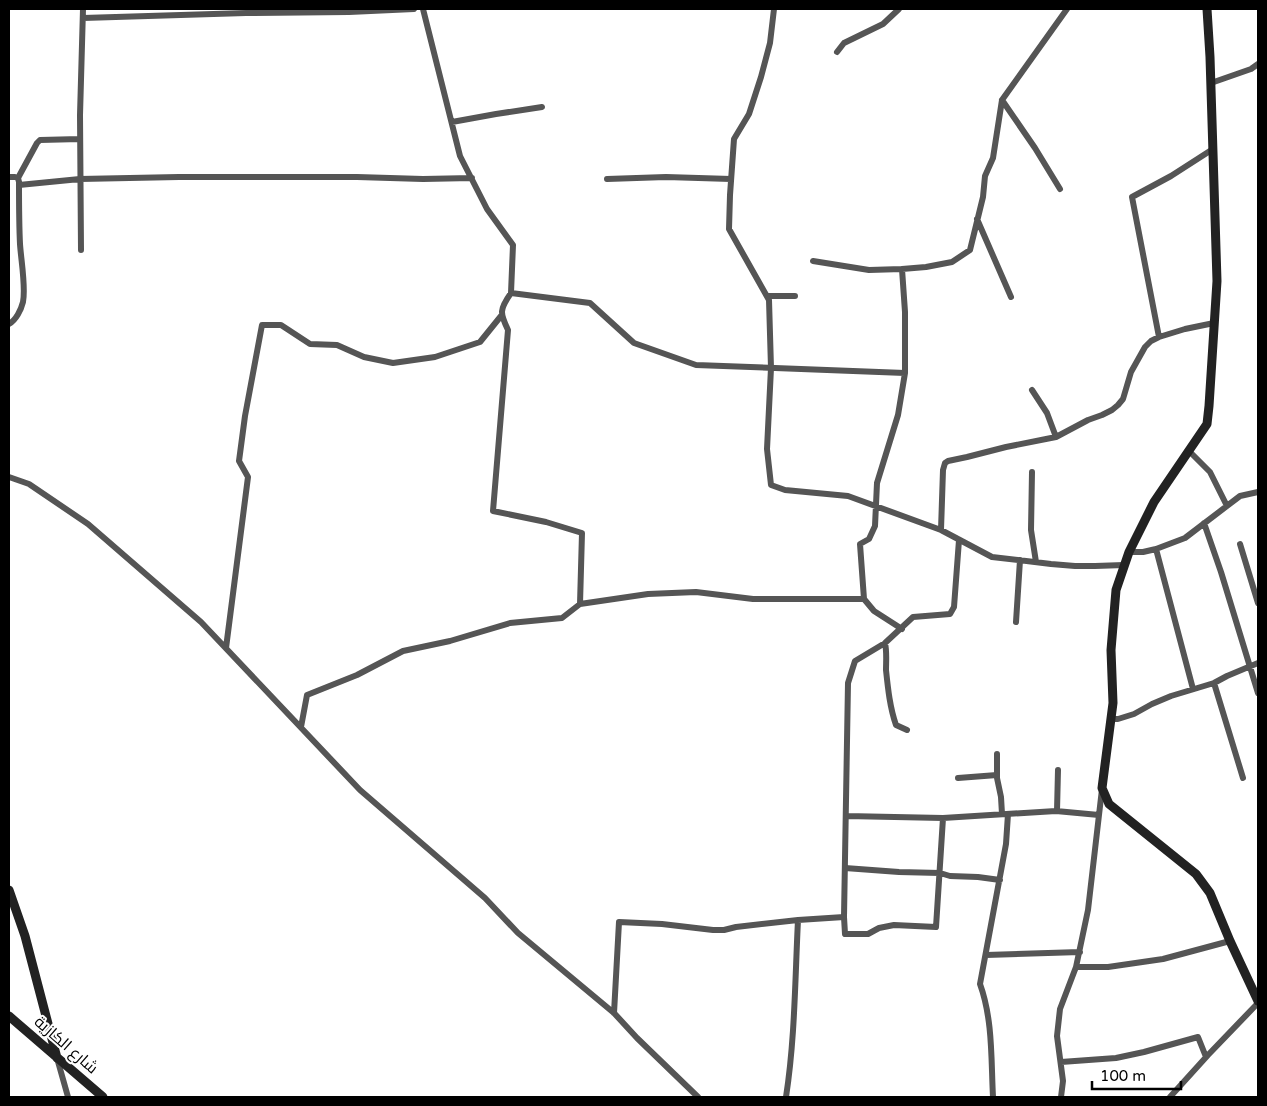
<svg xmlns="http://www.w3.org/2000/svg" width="1267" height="1106" viewBox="0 0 1267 1106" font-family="'Varela Round',Cairo,sans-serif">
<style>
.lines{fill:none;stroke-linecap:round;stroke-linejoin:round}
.street{stroke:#555;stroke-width:6}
.secondary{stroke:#222;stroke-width:9}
.labels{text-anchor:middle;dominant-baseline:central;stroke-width:4;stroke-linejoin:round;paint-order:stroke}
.street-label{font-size:16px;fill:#000;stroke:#fff}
</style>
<rect width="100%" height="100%" fill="#fff"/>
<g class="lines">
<path class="street" d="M423 9 460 156 487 209 513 245 511 293 590 303 634 343 696 365 905 373
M774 9 770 43 761 77 749 114 734 139 730 195 729 229 769 300 771 368 767 449 771 485 785 490 848 496 941 530 992 557 1051 564 1075 566H1095L1124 565
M83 18 246 13 349 12 414 9
M837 52 844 43 883 24 899 9
M1211 83 1251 69 1258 64
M1002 100 1035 148 1060 189
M452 122 496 114 542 107
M9 177H15L18 178 19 182C19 203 19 224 20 244 21 260 26 287 23 302 21 310 16 320 9 324
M18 178 37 143 40 140 80 139
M607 179 666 177 731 179
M19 185 80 179 179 177H357L423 179 472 178
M977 219 1011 297
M81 250 80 115 83 9
M813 261 869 270 902 269
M511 293C499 310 500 313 508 330L493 511 546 522 582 533 580 604
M767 296H795
M1159 337 1132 197 1171 176 1213 149
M1032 390 1047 413 1056 437
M1189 451 1210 472 1227 506
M1032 472 1031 530 1036 562
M9 477 29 484 88 524 201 622 360 790 485 898 518 933 614 1013 637 1038 698 1097
M1204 523 1221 572 1258 693
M941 530 943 470 945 463 948 461 967 457 1006 447 1056 437 1088 420 1102 415 1112 410 1118 405 1123 399 1131 372 1145 347 1151 341 1159 337 1185 329 1214 323
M1240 544 1258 603
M1156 549 1193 689
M1129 552H1143L1156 549 1185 538 1240 496 1258 492
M1016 622 1020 560
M902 629 874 611 864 599 860 544 869 539 875 526 877 483 898 415 905 373V312L902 269 926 267 952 262 970 250 983 197 985 176 993 158 1002 100 1067 9
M885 643C887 652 886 661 886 670 888 689 890 708 896 725L907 730
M226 648 248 477 239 461 245 416 262 325H281L310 344 337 345 364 357 393 363 435 357 480 342 501 316
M1214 683 1243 778
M1111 719H1118L1134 714 1152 704 1171 696 1214 683 1227 676 1258 663
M301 727 307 695 357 675 403 651 450 641 510 623 562 618 580 604 648 594 696 592 753 599H864
M997 754V778L1001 797 1002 814
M958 778 997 775
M1057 811 1058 770
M846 816 943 818 1056 811 1099 815
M845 868 899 872 940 873 950 876 978 877 1000 880
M844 917 845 934H868L879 928 894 925 936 927 943 818
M986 955 1080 952
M1076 967H1108L1163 959 1230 941
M614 1013 619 922 662 924 713 930H724L736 927 798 920 844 917 848 683 855 661 885 643 913 617 950 614 954 607 959 540
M57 1058 68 1097
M1061 1062 1116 1058 1144 1052 1198 1037 1206 1057
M786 1097C795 1039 795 979 798 920
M993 1097C991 1060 993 1020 980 984L1006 844 1008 814
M1061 1097 1063 1081 1057 1036 1060 1009 1076 967 1088 910 1102 789
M1170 1097 1208 1055 1258 1003"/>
<path class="secondary" d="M1207 9 1210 57 1217 281 1209 406 1207 424 1154 502 1129 552 1116 590 1111 650 1113 703 1102 788 1109 804 1196 874 1210 893 1230 941 1258 1001
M9 890 25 936 57 1058
M9 1016 103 1097"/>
</g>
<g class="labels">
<g class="street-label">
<text transform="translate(66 1045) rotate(41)">شارع الكازية</text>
</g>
</g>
<rect width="1267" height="1106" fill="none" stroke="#000000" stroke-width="20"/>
<path d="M1092 1081v8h89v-8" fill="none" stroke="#000000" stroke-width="2.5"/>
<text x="1100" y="1081" font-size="15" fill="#000000" stroke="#ffffff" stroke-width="4" paint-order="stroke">100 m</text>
</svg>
